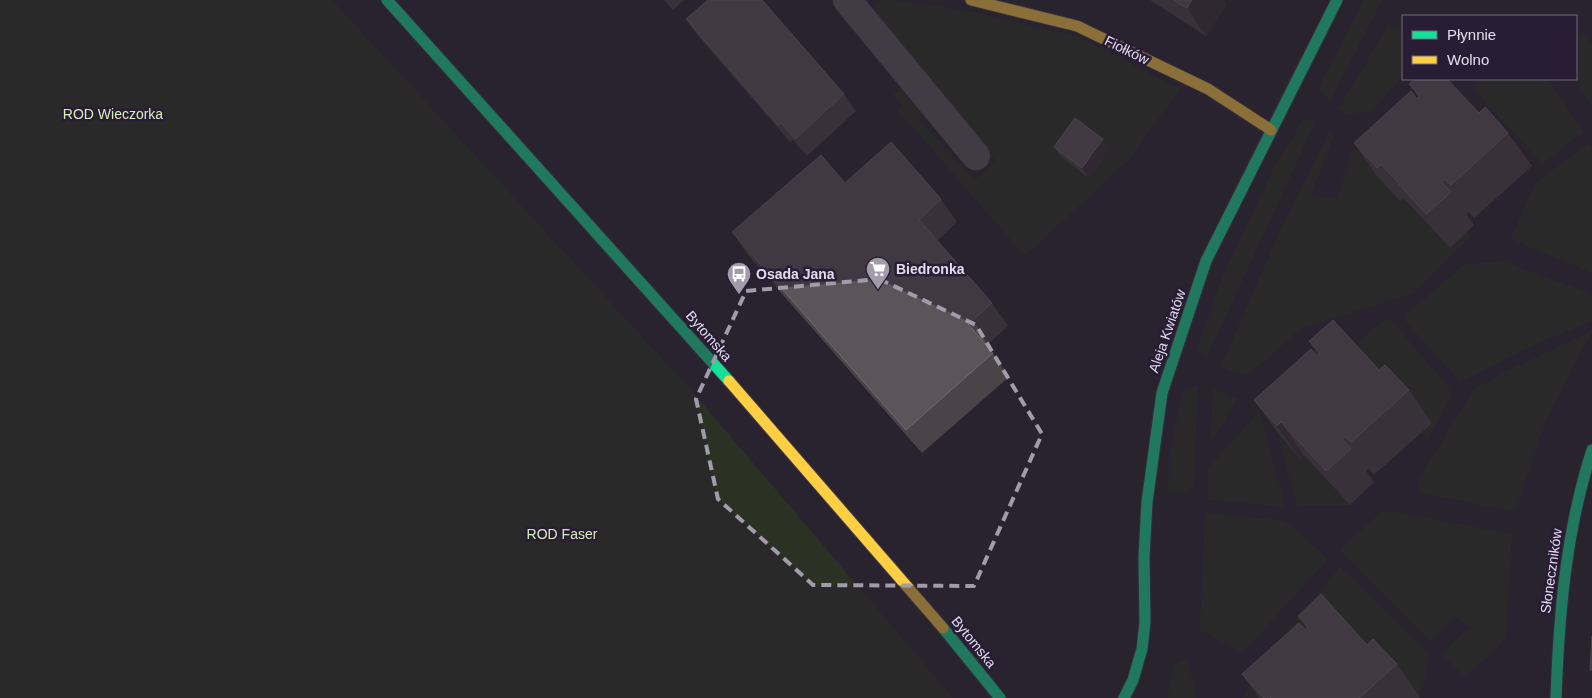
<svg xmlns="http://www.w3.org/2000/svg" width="1592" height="698" viewBox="0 0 1592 698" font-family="Helvetica,sans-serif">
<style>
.green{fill:#2b3123}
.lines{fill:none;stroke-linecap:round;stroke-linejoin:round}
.street-casing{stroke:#443e4a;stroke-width:29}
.fast-casing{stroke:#443e4a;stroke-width:13}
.slow-casing{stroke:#443e4a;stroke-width:13}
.street{stroke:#5d5963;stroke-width:28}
.fast{stroke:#16e098;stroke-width:11}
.slow{stroke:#ffcf43;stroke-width:11}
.wall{fill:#4a4448}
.shaded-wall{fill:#363037}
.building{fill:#5b555a;stroke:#706a71}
.marked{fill:none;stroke:#a19baa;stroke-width:4;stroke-dasharray:10 6;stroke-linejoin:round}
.labels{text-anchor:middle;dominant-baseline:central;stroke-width:5;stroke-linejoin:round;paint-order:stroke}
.street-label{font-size:14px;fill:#e2dcec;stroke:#281d35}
.park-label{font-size:14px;fill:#d6eeb6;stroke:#281d35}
.poi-label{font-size:14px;font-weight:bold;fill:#e2dcec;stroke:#281d35;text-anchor:start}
</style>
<rect width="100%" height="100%" fill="#29232f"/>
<path class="green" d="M0 0H332L692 391 953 698H0Z
M883 0H895L972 12 1077 36 1180 89 1129 159 1025 256 898 110 903 106 893 95 902 86 924 113 919 120 975 180 996 161 867 13Z
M1364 0H1382L1330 101 1318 89Z
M1389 25 1403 29V75L1372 111 1347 114 1339 108Z
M1581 31 1592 44V105L1574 79H1576V36Z
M1477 79H1547L1584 132 1542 163 1476 92Z
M1304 118 1315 123 1207 357 1201 354 1198 346 1222 278 1273 170Z
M1329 133 1334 136 1311 194 1337 200 1353 149 1372 154 1377 176 1400 201 1404 198 1449 247 1467 232 1471 236 1414 293 1301 328 1263 363 1246 375 1230 371 1221 366 1282 227Z
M1589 144 1592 149V273L1511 239 1535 183Z
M1505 262 1592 294V321L1533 345 1460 382 1406 322V315L1465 264Z
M1390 319 1449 388 1451 398 1428 438 1421 433 1352 350 1380 322Z
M1592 331 1545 422 1515 511 1421 493 1418 481 1474 389 1505 372Z
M1198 386 1193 486 1184 493H1168L1170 452 1183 390Z
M1213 389 1237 399 1210 445Z
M1259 411 1285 507 1208 500V469Z
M1278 433 1300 459 1304 455 1350 505 1297 506Z
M1205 512 1285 521 1328 559 1242 653 1200 630Z
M1381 512H1396L1512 534 1505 637 1497 649 1464 676 1442 654 1469 627 1455 616 1430 641 1340 550Z
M1340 567 1428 653 1427 668 1420 697 1397 673 1277 698H1242L1269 654Z
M1187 659 1197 698H1168L1173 666Z"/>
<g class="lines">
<defs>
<path id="street" d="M847 0 976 156"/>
<path id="fast" d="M387 0 729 381
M943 628 1000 698
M1124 698 1133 680 1142 649 1145 622 1144 557 1147 502 1162 393 1206 261 1337 0
M1556 698C1559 613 1566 531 1592 450"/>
<path id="slow" d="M971 0 1077 26 1208 89 1271 130
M729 381 943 628"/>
</defs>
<use href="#street" class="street-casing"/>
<use href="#fast" class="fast-casing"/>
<use href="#slow" class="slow-casing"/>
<use href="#street" class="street"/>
<use href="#fast" class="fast"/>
<use href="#slow" class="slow"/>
</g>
<path class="wall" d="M664 0H684L673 10Z
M1150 0H1223L1226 5 1206 36Z
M686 19 844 94 856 111 807 156 793 140 790 142 698 36Z
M1409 84 1479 113 1508 133 1532 166 1474 218 1469 212 1466 214 1474 225 1450 248 1404 198 1400 201 1377 176 1354 143 1419 98Z
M1054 147 1110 148 1089 178 1060 156Z
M845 183 941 199 957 222 937 241 992 303 1008 326 987 345 993 353 1010 376 922 453 748 255 732 232Z
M1309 341 1379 370 1409 390 1432 423 1374 475 1369 469 1366 471 1374 482 1350 505 1304 455 1300 459 1278 433 1254 400 1318 355Z
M1298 616 1367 645 1397 664 1420 697 1419 698H1259L1242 674 1306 630 1307 629Z"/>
<path class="shaded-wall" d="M1192 0H1223L1226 5 1206 36 1187 8Z
M1103 139 1110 148 1089 178 1082 168Z
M1281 422 1304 455 1300 459 1277 426Z"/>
<path class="building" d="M708 0H762L844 94 795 139 781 123 778 125 686 19Z
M1173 0H1192L1187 8Z
M1415 79H1447L1479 113 1485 107 1508 133 1451 185 1445 179 1441 182 1451 192 1426 214 1381 164 1377 168 1354 143 1411 91 1417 99 1420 96 1409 84Z
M1075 118 1103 139 1082 168 1054 147Z
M891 142 941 199 919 220 992 303 968 324 993 353 906 430 732 232 821 155 845 183Z
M1333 320 1379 370 1385 365 1409 390 1351 442 1345 436 1342 439 1351 449 1326 471 1281 422 1277 426 1254 400 1311 349 1317 356 1320 353 1309 341Z
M1321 594 1367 645 1373 639 1397 664 1359 698H1271L1269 696 1267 698H1264L1242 674 1299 623 1306 630 1308 627 1298 616Z
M1592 636V670H1590Z"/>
<path d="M0 0H1592V698H0ZM879 279 976 325 1042 434 974 586 813 585 718 499 696 399 746 291Z" fill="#29232f" fill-opacity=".55" fill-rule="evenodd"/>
<path class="marked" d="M879 279 976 325 1042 434 974 586 813 585 718 499 696 399 746 291Z"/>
<defs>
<symbol id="supermarket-pin" viewBox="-11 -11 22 30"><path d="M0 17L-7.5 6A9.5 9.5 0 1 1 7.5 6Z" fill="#a19baa" stroke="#281d35"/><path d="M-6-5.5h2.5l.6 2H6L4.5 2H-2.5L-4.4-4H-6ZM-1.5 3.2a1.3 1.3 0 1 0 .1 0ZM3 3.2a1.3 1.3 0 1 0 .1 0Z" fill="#fff"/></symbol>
<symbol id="bus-pin" viewBox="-11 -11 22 30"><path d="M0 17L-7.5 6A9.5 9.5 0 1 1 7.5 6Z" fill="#a19baa" stroke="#281d35"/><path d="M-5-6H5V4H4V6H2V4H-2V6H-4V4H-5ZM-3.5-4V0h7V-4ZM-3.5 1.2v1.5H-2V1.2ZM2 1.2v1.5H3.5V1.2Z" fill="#fff"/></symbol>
</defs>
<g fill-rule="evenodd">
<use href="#supermarket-pin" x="864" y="255" width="28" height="38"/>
<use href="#bus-pin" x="725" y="260" width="28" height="38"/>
</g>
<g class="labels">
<g class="street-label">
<text transform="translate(1127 50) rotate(26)">Fiołków</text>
<text transform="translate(1167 331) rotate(-71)">Aleja Kwiatów</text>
<text transform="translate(709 336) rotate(49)">Bytomska</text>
<text transform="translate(1551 571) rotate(-82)">Słoneczników</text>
<text transform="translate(974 642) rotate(51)">Bytomska</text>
</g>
<g class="park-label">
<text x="113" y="114">ROD Wieczorka</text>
<text x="562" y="534">ROD Faser</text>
</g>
<g class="poi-label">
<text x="896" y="269">Biedronka</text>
<text x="756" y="274">Osada Jana</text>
</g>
</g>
<rect x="1402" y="15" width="175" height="65" fill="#281d35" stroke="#72697e"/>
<rect x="1412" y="31" width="25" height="8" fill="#16e098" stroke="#72697e"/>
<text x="1447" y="40" font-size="15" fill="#e2dcec">Płynnie</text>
<rect x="1412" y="56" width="25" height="8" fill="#ffcf43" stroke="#72697e"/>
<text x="1447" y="65" font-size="15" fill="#e2dcec">Wolno</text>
</svg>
